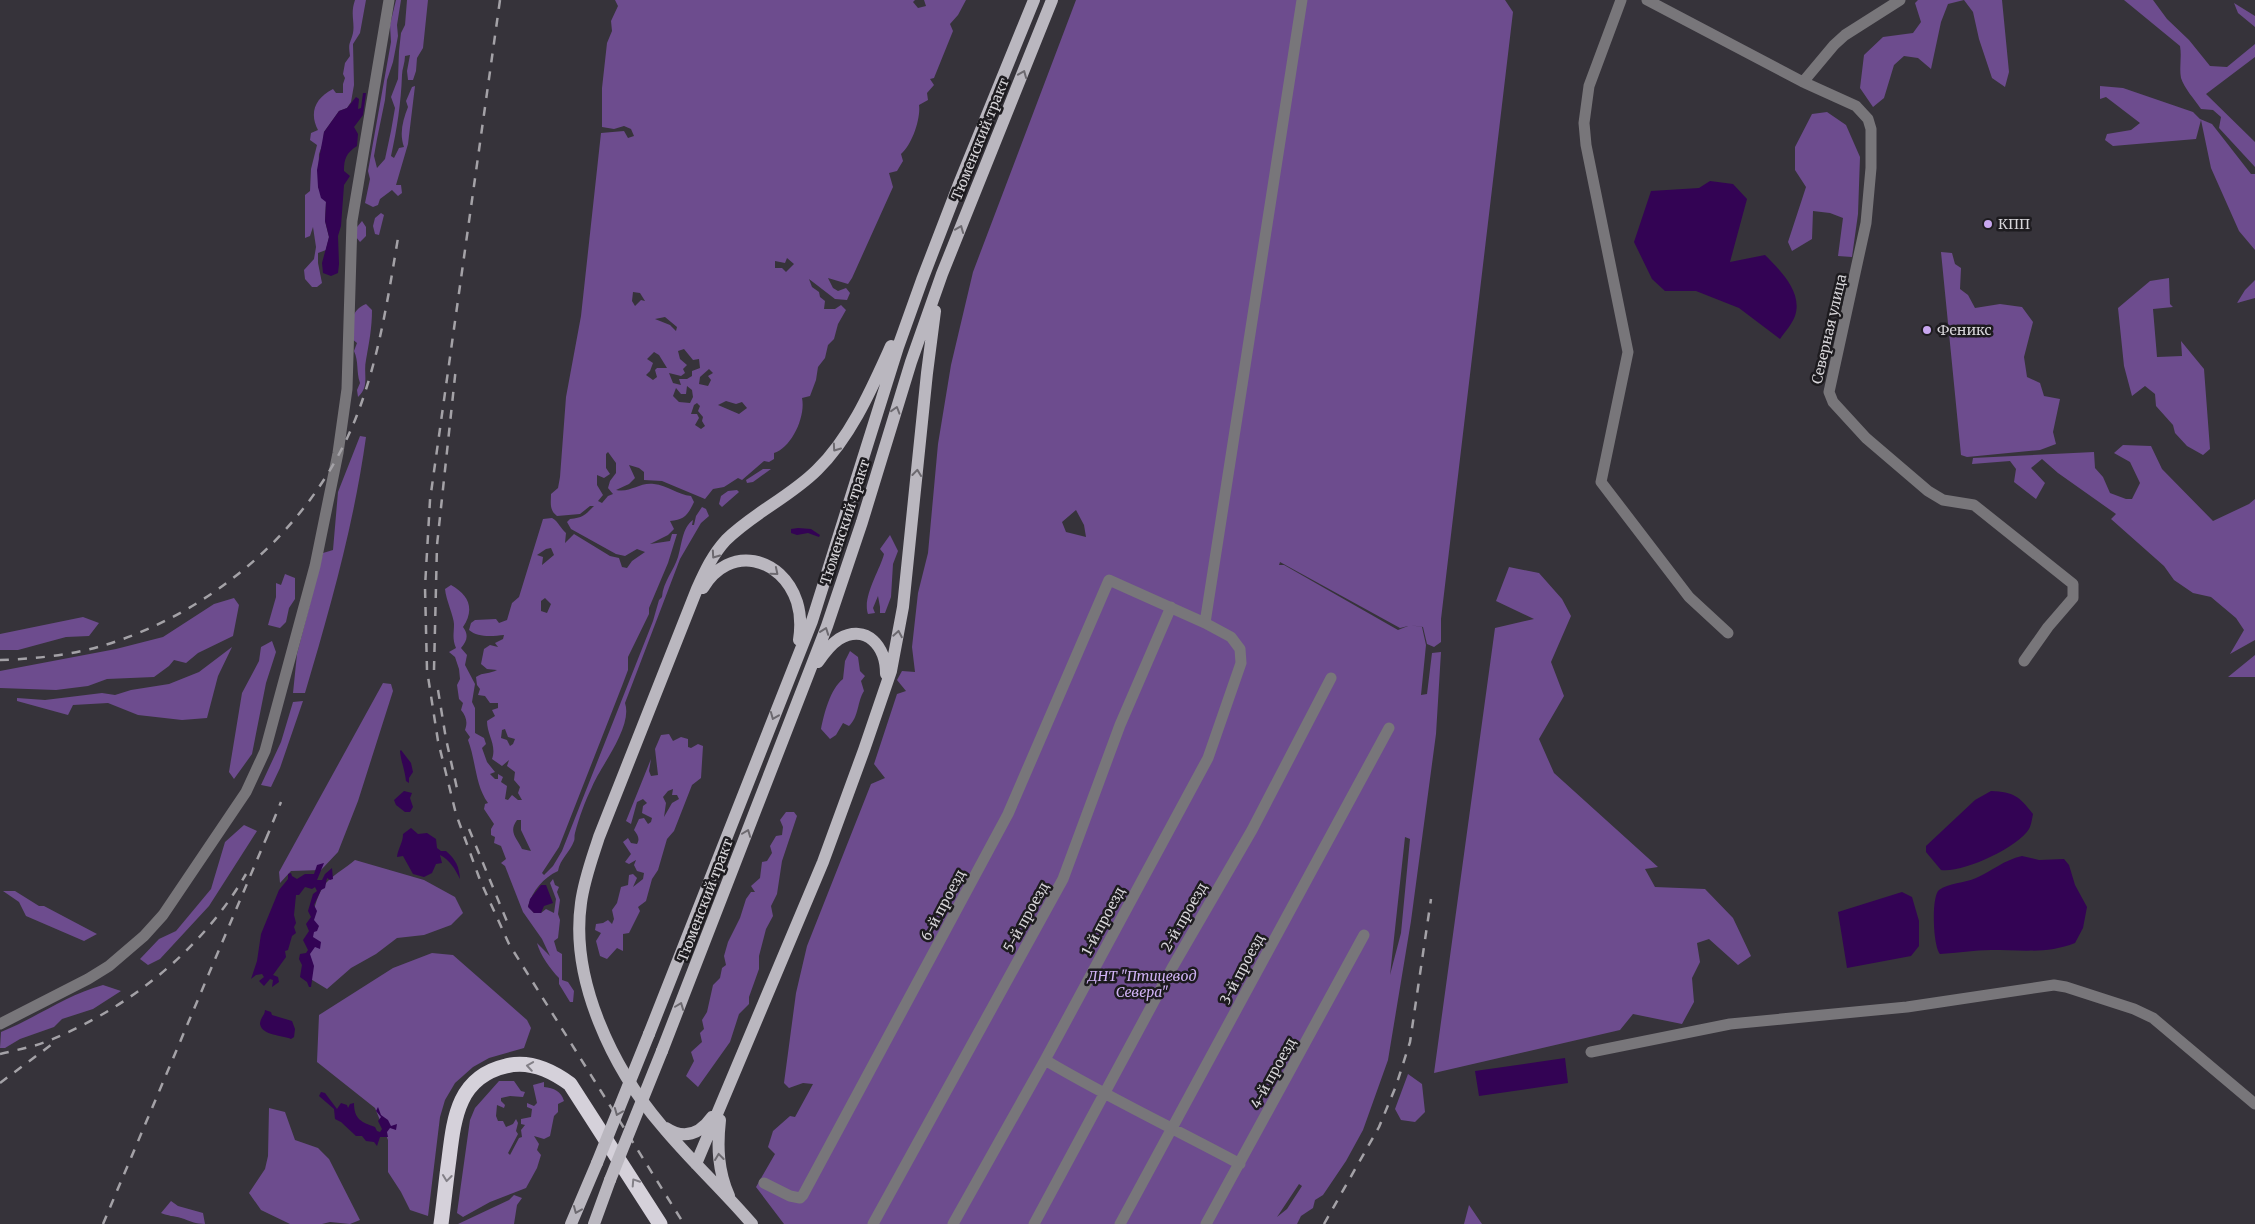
<svg xmlns="http://www.w3.org/2000/svg" width="2255" height="1224" viewBox="0 0 2255 1224" font-family="Merriweather,serif">
<style>
.green{fill:#6d4c8e;fill-rule:evenodd}
.water{fill:#330354}
.lines{fill:none;stroke-linecap:round;stroke-linejoin:round}
.minor{stroke:#78767a;stroke-width:11}
.major{stroke:#bab7bf;stroke-width:12}
.highway{stroke:#d5d1da;stroke-width:15}
.rail{stroke:#a4a2a7;stroke-width:2.5;stroke-dasharray:9 9;stroke-linecap:butt}
.major-bridge{stroke:#bab7bf;stroke-width:12}
.oneway{stroke:#6c696f}
.oneway2{stroke:#827f86}
.poi-dot{fill:#c8a6ef;stroke:#1d1b1f;stroke-width:2}
.labels{text-anchor:middle;dominant-baseline:central;stroke-width:5;stroke-linejoin:round;paint-order:stroke}
.street-label{font-size:14px;fill:#d7d5d9;stroke:#1d1b1f}
.poi-label{font-size:14px;fill:#d7d5d9;stroke:#1d1b1f;text-anchor:start}
.park-label{font-size:14px;font-style:italic;fill:#d0b2f4;stroke:#1d1b1f}
</style>
<rect width="100%" height="100%" fill="#36333a"/>
<path class="green" d="M355 0H366L360 33 353 44 354 85 351 102 347 108 339 111 324 132 323 143 319 154 318 187 326 201 325 221 329 237 326 250 318 253V263L322 283 317 287H312L305 279 304 270 314 259 316 247 313 227 310 236 305 238V195L310 191 311 169 317 145 310 140 311 133 318 130C309 113 315 98 333 89L336 93H343V84L345 78 343 74 345 63 350 56C348 42 350 45 353 33 355 22 350 14 355 0Z
M396 0H401L397 25 398 36 393 62 387 80 385 100 377 139 374 156 377 168 385 159 391 131 395 108 391 97 398 79 399 51 401 33 405 25 407 0H428L423 48 417 58 416 71 413 80H408L407 71 410 55 405 56C405 63 402 69 402 75 401 103 397 129 391 156L394 158 399 148 404 147C399 133 403 120 408 107L406 101 412 87 415 86 408 144 396 185H401L402 193 398 196 392 190 380 199 378 205 373 207 365 203 370 179 368 171 391 42 390 25Z
M615 0H915L913 2 918 8 926 6 924 0H966L958 15 950 24 953 31 934 78 930 79 934 85 927 93 928 100 919 105C921 118 912 145 901 154L903 161 897 171 889 173 893 187 852 278 848 284 828 278 833 288 838 291 846 288 850 293 847 300 835 299 809 279 812 287 819 292 820 297 825 301 824 309H835L841 305 846 310 838 324 834 339 828 345 825 358 818 367 816 380 810 396 802 398C806 417 791 448 774 453V459L769 462 764 461 742 480 738 478 724 487 713 489 705 499 662 481 644 480V472L639 468 629 465 635 478 629 484 616 490C631 493 639 482 654 484 667 485 678 495 691 496L694 502C688 515 684 520 670 521L674 529 668 535 650 544 670 541 672 534H677L668 563 649 608V614L628 657V670L622 686 559 847 542 873 544 875 553 866 562 851 653 621 659 600 662 597C663 582 674 570 678 557 682 544 682 528 693 520L692 525H694L696 516 702 507 706 509 709 516 701 523 680 559 625 703C633 727 601 765 592 787 585 801 579 818 575 833 574 836 575 839 574 841 570 852 560 859 558 871 543 878 533 890 528 906L534 913H541L546 909 554 913 556 899 550 883 553 879 555 885 559 887 557 892 560 900 558 914 560 920 558 938 554 941 557 951 562 954V980L568 982 574 991 573 1002H570L559 984V978C551 970 540 955 537 943L550 956 542 939 523 912 505 866 501 863 506 859 501 846 494 843 495 837 491 835V829L494 824 484 809 485 804 488 803C475 785 476 761 468 740L470 737 465 730C468 722 466 716 461 710L463 703 459 699 457 685 460 679 459 669 455 657 449 652 456 648C452 639 454 633 454 624 454 617 446 600 445 589L451 585C469 595 475 609 463 627 469 635 467 641 461 648L467 655 465 665 475 684 472 702 475 708V733L484 738 486 744 482 748 487 762 495 772 490 774 495 779H498V774L503 777 501 782 507 786 505 799 508 800 512 795 518 800H522L518 793 520 787 514 780 515 772 507 766 509 760 502 766 492 759C497 745 487 735 487 721L495 716 492 710 498 708V703H490L485 696 478 695 480 689 477 685 476 677C483 672 490 674 497 670L487 669 481 664 484 649 490 645 498 647 495 643 503 639 504 635C493 636 478 638 469 630L471 623 475 620 496 619 499 623 507 620 512 603 519 597 543 519 552 518C559 522 560 528 566 533L565 543 574 534 610 556 619 558 622 567 627 568 632 561 645 552 637 549 625 556 616 554 571 529 567 522 570 519C583 518 586 514 594 506H590L580 514 557 516C549 510 551 503 551 494L558 488 560 477 566 397 581 316 601 133 624 131 628 138 634 136 631 129 624 126 614 129 602 127V88L607 43 612 31 611 21 618 6ZM787 258 794 264 786 272 782 268H775V261L785 263ZM633 292 640 293 645 301 641 300 635 306 632 301ZM665 317 677 327 676 331 670 325 655 319ZM684 349 693 360 699 359 700 368 692 371V376L687 379H679L681 385 673 383 669 373 681 376 685 373 683 369 687 365 680 359 678 351ZM654 352 659 355 667 368H657L655 370 657 377 653 380 646 375 650 371 653 363 647 359ZM709 369 713 373 708 376 711 380 708 386 699 384 700 377ZM687 386 692 390 693 397 690 403 679 402 673 396 676 388 681 394H686ZM726 401 736 404 742 402 747 408 739 414 718 405ZM697 403 700 406 698 411 703 417 702 421 705 426 701 429 695 425 699 418 697 414H691L694 405ZM608 452 616 463V473L610 481 608 488 613 494 608 496 602 503 598 501 603 495 597 485V475L604 478 610 474 606 468V454ZM551 548 554 555 542 565 543 557 537 555 546 549ZM545 598 551 604 547 613 541 611V601ZM505 729 508 737 515 739 513 744 510 746 507 740 501 738 502 730ZM517 820H521V830L531 851 522 849C517 838 508 832 517 820Z
M1076 0H1505L1513 12 1441 619V642L1434 647 1427 644 1423 627 1409 625 1422 627 1426 645 1421 695 1427 694 1432 653 1441 652 1436 734 1411 921 1388 1060 1363 1130 1346 1161 1323 1195 1315 1200 1313 1208 1301 1216 1297 1224H784L756 1187 775 1154 768 1147 773 1131 790 1116 795 1117 813 1084 803 1083 789 1088 784 1083 796 993 807 946 871 784 885 778 874 764 897 694 906 691 897 680 902 671 915 672 912 647 918 593 928 553 938 444 951 365 973 272ZM1076 510 1084 525 1086 537 1066 532 1062 522ZM1280 562 1400 628 1408 626 1398 630 1284 565H1279ZM1405 837 1410 839 1401 933 1390 975ZM1299 1184 1302 1186 1287 1209 1277 1217Z
M1918 0H2002L2009 72 2005 87 1992 78 1979 39 1973 12 1964 0 1948 4 1941 22 1931 69 1918 58 1904 56 1894 65 1884 98 1873 107 1860 88 1864 55 1883 37 1913 33 1921 22 1915 3Z
M2124 0H2153L2167 19 2189 40 2210 66 2227 67 2255 44V57L2206 94 2255 142V167L2219 128 2221 117 2213 110 2201 109C2195 100 2184 88 2181 78 2179 67 2182 57 2180 46Z
M2234 3 2255 16V27L2238 13Z
M2100 86 2123 88 2193 112 2200 119 2212 124 2251 174H2255V250L2239 231 2211 168 2201 120 2196 139 2113 146 2105 140 2107 134 2131 130 2140 123 2106 97 2100 99Z
M1827 112 1846 125 1860 157 1858 214 1852 257 1838 256 1843 218 1830 213 1813 211 1812 239 1792 251 1788 242 1806 187 1795 170V147L1812 114Z
M381 213 384 215 379 235 375 234 373 226 375 218Z
M362 221 366 227V236L360 242 356 237 357 227Z
M1941 252 1952 253 1955 264 1961 268 1960 289 1968 295 1975 308 2000 304 2022 307 2033 322 2024 357 2027 377 2040 383 2044 396 2060 399 2053 432 2056 444 2040 450 1967 457 1961 455Z
M2169 278 2170 304 2173 307 2153 309 2157 357 2182 356 2181 341 2204 369 2210 449 2203 455 2187 446 2175 433 2173 425 2156 406 2155 394 2145 386 2132 396 2124 366 2118 308 2150 281Z
M2255 280V298L2237 303 2245 290Z
M366 304 372 310C372 328 369 343 366 360 363 374 370 386 358 397L357 390 360 383C356 371 359 362 354 351L357 343 351 338C352 322 350 311 366 304Z
M360 436 366 437C354 524 330 609 305 693H293L297 654 323 553 333 550 338 492Z
M2123 445 2151 446 2162 469 2213 521 2249 504 2255 499V640L2230 654 2244 630 2236 618 2211 597 2193 593 2174 580 2164 566 2111 519 2116 514 2058 473 2042 459 2031 468 2045 483 2036 499 2014 482 2016 469 2010 461 1972 464 1973 458 2094 452 2095 468 2103 477 2110 493 2126 499H2132L2140 483 2130 462 2114 453Z
M763 469H771L753 482 747 483 746 480Z
M737 490 739 492 722 507 719 504 721 496 728 491Z
M890 535 898 551 893 564 891 597 885 613H880V607L878 596 873 608 875 613 868 614C862 597 880 570 884 554L880 549Z
M1509 567 1539 573 1562 599 1571 616 1551 662 1564 696 1539 739 1554 773 1658 867 1645 869 1655 887 1705 889 1733 918 1751 956 1738 965 1709 939 1697 943 1700 962 1692 978 1694 1002 1682 1024 1633 1014 1620 1030 1434 1073 1495 628 1534 619 1496 601Z
M285 574 295 578V599L289 608 286 622 280 628 268 625 276 597V583L281 585Z
M234 598 239 605 233 636 198 653 186 663 174 660 169 666 154 677 107 679 88 686 56 690 0 688V671L116 649 163 637 214 604Z
M83 617 99 623 89 636 66 637 18 650H0V634Z
M272 641 276 652 266 683 252 754 234 779 229 772 242 693 259 661 261 647Z
M232 647 218 676 207 718 182 720 138 715 108 703 73 705 68 715 17 701V698L45 700 102 693 115 695 131 690 169 684 199 672Z
M850 651 858 657 860 671 865 676 861 681 864 691C857 702 859 717 849 726L843 723 836 735 830 739 821 729C824 714 830 689 843 679L845 661Z
M2255 655V677H2228Z
M383 683 391 684 393 691 358 801 338 852 321 870 291 871 280 883 279 872Z
M303 701 280 768 271 787 261 785 281 742 293 702Z
M669 734 673 741 681 737 688 739V747L691 748 698 744 703 746 701 778 692 785 674 831 667 839 658 870 652 879 646 901 638 907 640 911 629 933 623 934V951L617 948 607 959 600 956 596 941 601 933 595 930 596 924 603 923 608 920 612 924 614 919 612 910 617 903 621 887 628 885 629 875 633 874 637 878 633 887 643 879 644 873 637 871 634 865 636 860 629 864 625 862 631 854 623 842 628 838 631 843 637 844C640 839 638 835 634 830L639 819 644 818 648 824 651 822 652 818 642 813 643 806 647 803 643 799 637 802 631 824 626 821 651 759 649 771 651 776 658 775 655 749 661 735ZM673 789 672 795H677L679 799 672 803 664 817 666 803 663 797 668 791Z
M786 812H794L797 816 782 861 777 894 771 906 773 916 766 929 759 956V969L749 997V1004L739 1014 730 1042 698 1087 686 1076 694 1061 691 1052 702 1042 700 1033 704 1029 702 1020 707 1012 713 985 720 978 722 968 726 965 724 956 728 942 740 918 746 899 751 892H755L751 886 760 878 762 862 767 861 772 853 770 846 776 836 782 835 783 827 780 820Z
M244 825 257 831 209 906 160 959 148 965 140 959 159 939 176 931 211 889 225 842Z
M355 860 424 880 455 897 463 913 451 925 424 935 397 938 376 954 351 968 327 989 309 978C309 950 308 912 323 887 329 877 346 868 355 860Z
M3 891H15L39 906H44L97 934 84 941 26 916 19 902Z
M432 953 453 955 527 1020 531 1028 524 1048 489 1058 473 1067 455 1083 445 1100 440 1117 428 1216 410 1210 401 1192 388 1172V1140L375 1108 317 1062 319 1015 393 968Z
M103 985 121 991 93 1009 62 1019 54 1027 20 1039 5 1048H0L1 1032C36 1018 66 995 103 985Z
M1408 1074 1422 1084 1425 1112 1415 1122 1401 1120 1395 1109Z
M499 1081H514L521 1091 525 1092 523 1097 510 1096 501 1098V1101L505 1105 504 1108 497 1105 496 1116 498 1121H503L506 1127 513 1124 516 1119 518 1123 516 1131 518 1134 508 1153 510 1155 519 1138 522 1137 521 1130 525 1125 521 1124V1119L531 1117 532 1109 527 1107V1103L534 1106 537 1103 533 1085 544 1082V1087C554 1088 561 1091 564 1101L558 1104V1112L554 1116 550 1136 544 1139 534 1136 539 1144 537 1150 541 1155 537 1168 526 1188 490 1202 463 1217 457 1213 470 1120 475 1108Z
M269 1108 285 1112 295 1140 318 1148 329 1159 360 1220 350 1224 330 1222 322 1224H290L261 1210 249 1193 265 1169 268 1156Z
M514 1195 522 1198 517 1205 514 1224H458L509 1200Z
M171 1201 178 1206 203 1213 205 1224C196 1224 190 1221 181 1218 174 1216 168 1216 161 1213Z
M1469 1205 1482 1224H1464Z"/>
<path class="water" d="M363 93H366L363 115 354 127 358 134 357 146C346 153 344 159 344 171L350 176 344 185 341 226 338 236 339 264 338 273 331 276 323 273 322 263 329 237 325 221 326 202 321 198 318 187 317 170 324 132 339 111 347 108 356 97 359 99 358 109 361 108Z
M1710 181 1733 184 1747 199 1730 262 1765 255C1780 270 1803 292 1795 316 1792 324 1785 332 1780 339L1739 308 1696 291H1665L1652 279 1634 242 1651 191 1699 188Z
M798 528 811 529 820 535 819 537 808 533 797 535 791 533V529Z
M401 750 411 763 413 772 409 778V783L406 781C405 770 401 762 400 751Z
M404 791 412 793 410 798 413 807 410 812H405L396 805 394 800Z
M1991 791C2014 792 2019 796 2033 814 2032 819 2031 826 2029 829 2017 848 1963 873 1941 870L1926 852V846L1975 800Z
M411 828 418 834 427 833 436 839 437 848 441 851H446C456 860 459 866 460 879 455 869 450 860 440 855L442 863 436 864 432 873 424 877 413 874 403 856 397 857C398 848 403 843 403 834Z
M2022 856 2039 860 2064 859 2069 865 2075 885 2087 907 2083 928 2075 943C2048 954 2020 950 1991 950 1974 950 1957 953 1940 954 1933 946 1931 897 1939 890 1948 883 1965 883 1976 878 1992 871 2004 860 2022 856Z
M324 863 317 880H322L325 874 332 868 333 879 330 880 327 878 325 888 321 890 314 905 317 911 314 920 319 926 317 931 314 932 313 937 321 942 320 949 315 947 310 954 314 966 311 987H309L307 982 300 977 302 965 299 959 300 954 306 953 308 950 303 940 309 931 306 924 311 917 308 911 313 894 317 891 315 887 312 889 305 887 299 895H296L294 915 296 923 294 927 296 933 292 936 288 950 285 951 286 957 273 975 278 977 279 982 272 987 273 980 270 979 264 986 259 981 264 977 262 974 256 975 251 979 257 961 261 934 279 890 288 879V874L291 873 292 876 297 879 305 874H314L317 865Z
M541 885H546L553 903 544 906 541 913H534L528 907 530 899Z
M1902 892 1912 897 1919 921V946L1911 956 1847 968 1838 912Z
M265 1010 271 1012 272 1015 292 1021 295 1029 294 1037 291 1039C283 1035 262 1036 260 1024 260 1018 265 1015 265 1010Z
M1565 1058 1568 1083 1479 1096 1475 1071Z
M321 1092 325 1093 337 1109 341 1103 347 1105 348 1108 350 1104 354 1103C354 1119 361 1122 375 1127L377 1131 380 1132 382 1129 378 1121 381 1117 376 1111 378 1107 381 1115 388 1120 391 1126 397 1124 396 1130 390 1128 387 1132 388 1137H380L377 1146 374 1142 366 1141 362 1136H356L341 1122 335 1119 334 1109 319 1096Z"/>
<g class="lines">
<path class="minor" d="M1621 0 1589 86 1584 123 1586 145 1628 352 1601 482 1689 597 1728 633
M1647 0 1803 82 1856 106 1868 119 1871 129V168L1866 223 1829 392 1833 402 1866 438 1928 491 1943 500 1974 505 2073 584V598L2048 627 2024 661
M1803 82 1834 45 1845 35 1900 0
M1205 623 1302 0
M0 1024 88 979 109 966 144 936 163 915 246 792 265 751 315 566 338 453 347 389 352 221 389 0
M1591 1052 1730 1024 1907 1007 2054 985 2066 987 2134 1009 2153 1018 2255 1104
M1045 1060C1109 1098 1175 1129 1240 1164
M764 1183 790 1196 800 1198 803 1195 1008 814 1109 580 1205 623 1231 637 1240 649 1241 663 1208 758 1045 1060 953 1224
M873 1224 1063 879 1120 725 1171 607
M1034 1224 1172 968 1252 830 1331 678
M1120 1224 1389 728
M1206 1224 1364 935"/>
<path class="major" d="M703 588C729 544 782 556 797 602 801 615 801 627 799 640
M818 662C824 653 830 645 839 639 867 623 886 647 886 674
M649 1034 812 621 898 347 922 280 959 184 1034 0
M662 1051 827 626 862 522 911 362 942 274 1052 0
M720 1120C717 1147 718 1171 729 1196
M666 1128C684 1140 700 1134 712 1117
M696 1164 823 862 864 750 891 671 903 607 927 373 935 311
M571 1224 597 1163
M594 1224 610 1180
M752 1224C723 1190 690 1160 662 1126 613 1069 570 980 581 903 584 880 592 859 599 837L697 589C705 571 713 554 726 540 753 513 790 497 817 470 851 437 872 388 891 346"/>
<path class="highway" d="M441 1224C444 1202 446 1181 449 1159 454 1118 458 1077 506 1066 529 1060 551 1070 570 1084L660 1224"/>
<path class="rail" d="M500 0 430 500 425 587 427 670 438 741 456 814 480 880 509 944 684 1224
M0 660C34 659 72 655 105 645 216 611 315 524 357 415 379 358 388 298 398 238
M434 670 437 545 456 367
M438 690 446 739 458 793
M469 829 508 924
M266 839 281 802
M0 1054C16 1050 33 1047 48 1041 129 1008 202 950 246 874
M0 1083 55 1042
M103 1224 268 834
M1324 1224 1379 1127 1396 1086 1410 1042 1431 899"/>
<path class="major-bridge" d="M597 1163 649 1034
M610 1180 662 1051"/>
</g>
<defs><path id="oneway-chevron" d="M-2-3.5L2.5 0L-2 3.5" fill="none" stroke-width="1.6" stroke-linecap="round" stroke-linejoin="round" transform="scale(1.25)"/></defs>
<g class="oneway">
<use href="#oneway-chevron" transform="translate(1023 74) rotate(-68)"/>
<use href="#oneway-chevron" transform="translate(960 229) rotate(-68)"/>
<use href="#oneway-chevron" transform="translate(896 410) rotate(-73)"/>
<use href="#oneway-chevron" transform="translate(836 448) rotate(125)"/>
<use href="#oneway-chevron" transform="translate(917 473) rotate(-84)"/>
<use href="#oneway-chevron" transform="translate(715 555) rotate(125)"/>
<use href="#oneway-chevron" transform="translate(775 572) rotate(40)"/>
<use href="#oneway-chevron" transform="translate(825 631) rotate(-70)"/>
<use href="#oneway-chevron" transform="translate(898 634) rotate(-80)"/>
<use href="#oneway-chevron" transform="translate(774 716) rotate(112)"/>
<use href="#oneway-chevron" transform="translate(747 833) rotate(-69)"/>
<use href="#oneway-chevron" transform="translate(680 1006) rotate(-69)"/>
<use href="#oneway-chevron" transform="translate(618 1112) rotate(112)"/>
<use href="#oneway-chevron" transform="translate(719 1157) rotate(-97)"/>
<use href="#oneway-chevron" transform="translate(577 1210) rotate(113)"/>
</g>
<g class="oneway2">
<use href="#oneway-chevron" transform="translate(530 1066) rotate(-171)"/>
<use href="#oneway-chevron" transform="translate(447 1178) rotate(97)"/>
<use href="#oneway-chevron" transform="translate(635 1182) rotate(-123)"/>
</g>
<g class="poi-dot">
<circle cx="1988" cy="224" r="5"/>
<circle cx="1927" cy="330" r="5"/>
</g>
<g class="labels">
<g class="street-label">
<text transform="translate(980 139) rotate(-68)">Тюменский тракт</text>
<text transform="translate(1829 329) rotate(-77)">Северная улица</text>
<text transform="translate(845 522) rotate(-72)">Тюменский тракт</text>
<text transform="translate(705 900) rotate(-69)">Тюменский тракт</text>
<text transform="translate(943 905) rotate(-62)">6-й проезд</text>
<text transform="translate(1026 917) rotate(-61)">5-й проезд</text>
<text transform="translate(1184 917) rotate(-60)">2-й проезд</text>
<text transform="translate(1103 921) rotate(-62)">1-й проезд</text>
<text transform="translate(1242 969) rotate(-62)">3-й проезд</text>
<text transform="translate(1273 1073) rotate(-61)">4-й проезд</text>
</g>
<g class="poi-label">
<text x="1998" y="224">КПП</text>
<text x="1937" y="330">Феникс</text>
</g>
<g class="park-label">
<text x="1142" y="976">ДНТ "Птицевод<tspan x="1142" dy="16">Севера"</tspan></text>
</g>
</g>
</svg>
